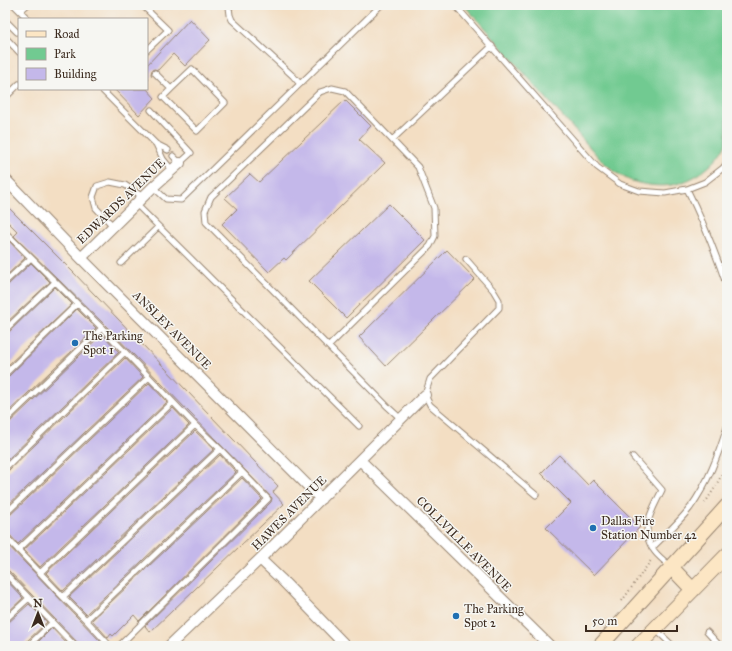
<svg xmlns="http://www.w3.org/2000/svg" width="732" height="651" viewBox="0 0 732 651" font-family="'IM FELL Great Primer',serif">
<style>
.green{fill:#71ca91;stroke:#567a58}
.building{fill:#c4b8ea}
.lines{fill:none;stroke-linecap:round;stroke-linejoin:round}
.lane-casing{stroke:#978470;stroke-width:7}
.street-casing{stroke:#978470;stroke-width:12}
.secondary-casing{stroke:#978470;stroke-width:16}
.path{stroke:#978470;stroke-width:2;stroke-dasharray:1 3;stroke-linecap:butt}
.lane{stroke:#fff;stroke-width:5}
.street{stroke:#fff;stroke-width:10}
.secondary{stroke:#fce6c4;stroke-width:14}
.poi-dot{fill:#1f6fb2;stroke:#f6f6f2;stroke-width:1.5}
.labels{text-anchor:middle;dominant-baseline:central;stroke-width:3;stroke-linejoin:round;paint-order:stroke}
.street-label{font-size:12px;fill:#3b2a1e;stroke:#f6f6f2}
.poi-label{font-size:12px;fill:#3b2a1e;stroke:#f6f6f2;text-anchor:start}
</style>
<rect width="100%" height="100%" fill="#f6f6f2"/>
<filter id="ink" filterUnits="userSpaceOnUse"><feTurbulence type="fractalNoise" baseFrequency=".025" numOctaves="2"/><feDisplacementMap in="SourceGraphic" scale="8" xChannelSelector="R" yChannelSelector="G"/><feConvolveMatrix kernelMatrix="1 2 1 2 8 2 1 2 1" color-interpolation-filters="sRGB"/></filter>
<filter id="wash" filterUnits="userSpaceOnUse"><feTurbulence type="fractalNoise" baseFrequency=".012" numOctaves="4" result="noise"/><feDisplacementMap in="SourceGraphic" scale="16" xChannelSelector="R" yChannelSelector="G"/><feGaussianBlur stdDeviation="0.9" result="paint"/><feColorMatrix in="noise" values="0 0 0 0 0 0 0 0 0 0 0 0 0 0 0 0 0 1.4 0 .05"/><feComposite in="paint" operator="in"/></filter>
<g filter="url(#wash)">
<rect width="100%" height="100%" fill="#f3dec3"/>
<path class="green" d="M464 5H727V143C718 163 697 179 676 184 662 188 640 185 627 179 617 174 609 167 600 159Z"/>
<g id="blocks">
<path class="building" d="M190 19 210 40 185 66 173 54 158 70 154 69 152 70 151 74 152 76 147 81V65Z
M114 89H147L155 98 139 115Z
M345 100 371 126 359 139 385 163 286 260 284 258 269 272 222 224 237 209 225 198 250 174 259 182Z
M5 204 73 272 278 486 273 492 284 504 150 632 145 626 271 502 272 498 105 325 14 236 18 232 5 219Z
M389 204 425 240 346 318 309 281Z
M9 241 25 258 5 277V245Z
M447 250 475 279 386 366 359 337Z
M31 263 50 282 5 324V286L8 285Z
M55 287 72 304 5 368V334L8 333Z
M77 309 96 328 5 415V378L8 377Z
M102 334 119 352 5 462V425L8 424Z
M125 358 143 377 5 508V472L8 471Z
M149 383 167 402 18 544 8 533 5 532V518L8 517Z
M173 408 189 425 40 567 24 550Z
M195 431 214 449 63 591 46 573Z
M220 455 236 472 86 614 69 597Z
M559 455 588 485 593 480 640 527 594 575 546 528 571 503 541 473Z
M242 478 262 499 139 621 134 615 113 636 111 634 108 638 92 620Z
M5 542 102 643 99 646H79L78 643 8 570 5 569Z
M5 579 23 598 5 615Z
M29 604 47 622 25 643 24 646H5V624L8 623Z
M52 628 69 646H34Z"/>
</g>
</g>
<g filter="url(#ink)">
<use href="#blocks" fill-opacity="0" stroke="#978470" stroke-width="1"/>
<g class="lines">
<defs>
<path id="lane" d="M14 5 20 11
M27 5 20 11 28 19
M142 5 168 30 147 50
M232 5 229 7 230 15 232 20 293 76 300 84
M455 5 597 167 620 184 639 191 665 193 687 189 705 182 723 168 727 163
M5 20 17 32
M5 37 19 52
M155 73 171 89 163 97 197 131 225 103 192 69 171 89
M101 89 156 144 168 150
M5 98 19 84
M151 110 191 153 180 163 173 156
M392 140 492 46
M156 144 163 159 172 170
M153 187 166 199 181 200 381 5
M687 189C703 221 716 254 727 287
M136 204 359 426
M113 226 96 208 93 197 97 186 110 182 125 185 143 197
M5 232 102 328 195 425 220 449 268 499 119 646
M466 259 493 290 499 300V308L430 379 425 395 430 405 536 495
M121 263 158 227
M5 282 31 258
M5 330 55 282
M329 346 430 246 435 236 434 208 418 167 345 91 332 88 320 92 211 197 205 211 206 222 388 407 401 419
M5 374 77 304
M5 421 102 328
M633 457 662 490C653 509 639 529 653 549 657 556 665 561 671 567
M5 468 125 352
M5 514 149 377
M5 536 63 597 86 620 242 472
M652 548C665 535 679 522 690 508 708 483 718 456 727 427
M18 550 173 402
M5 573 75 646
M40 573 195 425
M63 597 220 449
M5 620 29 598
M86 620 110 646
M655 629 673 646
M707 632 720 646
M28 646 52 623"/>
<path id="street" d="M5 179 81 258 321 499
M81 258 153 187 180 163
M360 460 550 646
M260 559 281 579 346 646
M169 646 260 559 425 395"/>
<path id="secondary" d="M671 567 693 590
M600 646 727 506
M638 646 727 555"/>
</defs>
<use href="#lane" class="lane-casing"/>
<use href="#street" class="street-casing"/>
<use href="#secondary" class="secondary-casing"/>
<path class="path" d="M705 503 714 489 727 465
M622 601 652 559"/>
<use href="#lane" class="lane"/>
<use href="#street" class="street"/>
<use href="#secondary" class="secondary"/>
</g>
</g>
<g class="poi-dot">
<circle cx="75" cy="343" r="4"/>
<circle cx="593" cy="528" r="4"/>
<circle cx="456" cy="616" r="4"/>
</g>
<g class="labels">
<g class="street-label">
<text transform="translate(121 201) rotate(-44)">EDWARDS AVENUE</text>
<text transform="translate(172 330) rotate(45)">ANSLEY AVENUE</text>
<text transform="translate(289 513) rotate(-45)">HAWES AVENUE</text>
<text transform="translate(464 544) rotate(45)">COLLVILLE AVENUE</text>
</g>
<g class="poi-label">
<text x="83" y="336">The Parking<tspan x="83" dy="14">Spot 1</tspan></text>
<text x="601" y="521">Dallas Fire<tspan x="601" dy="14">Station Number 42</tspan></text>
<text x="464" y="609">The Parking<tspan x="464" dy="14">Spot 2</tspan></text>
</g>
</g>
<rect width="732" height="651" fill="none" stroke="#f6f6f2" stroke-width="20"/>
<rect x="18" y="18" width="130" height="72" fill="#f6f6f2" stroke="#aba49d"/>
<rect x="26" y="31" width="20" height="6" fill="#fce6c4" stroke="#aba49d"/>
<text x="54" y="38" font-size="12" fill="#3b2a1e">Road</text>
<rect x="26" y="48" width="20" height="12" fill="#71ca91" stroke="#aba49d"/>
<text x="54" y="58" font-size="12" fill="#3b2a1e">Park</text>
<rect x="26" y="68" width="20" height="12" fill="#c4b8ea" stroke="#aba49d"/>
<text x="54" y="78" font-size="12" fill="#3b2a1e">Building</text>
<g transform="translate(38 613)" stroke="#f6f6f2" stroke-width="3" paint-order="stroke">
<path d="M0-3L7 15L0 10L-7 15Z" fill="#3b2a1e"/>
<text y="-6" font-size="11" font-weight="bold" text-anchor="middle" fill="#3b2a1e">N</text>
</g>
<path d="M586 625v6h91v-6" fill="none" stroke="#3b2a1e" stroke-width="2"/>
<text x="592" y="625" font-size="12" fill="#3b2a1e" stroke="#f6f6f2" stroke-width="3" paint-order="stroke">50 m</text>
</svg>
